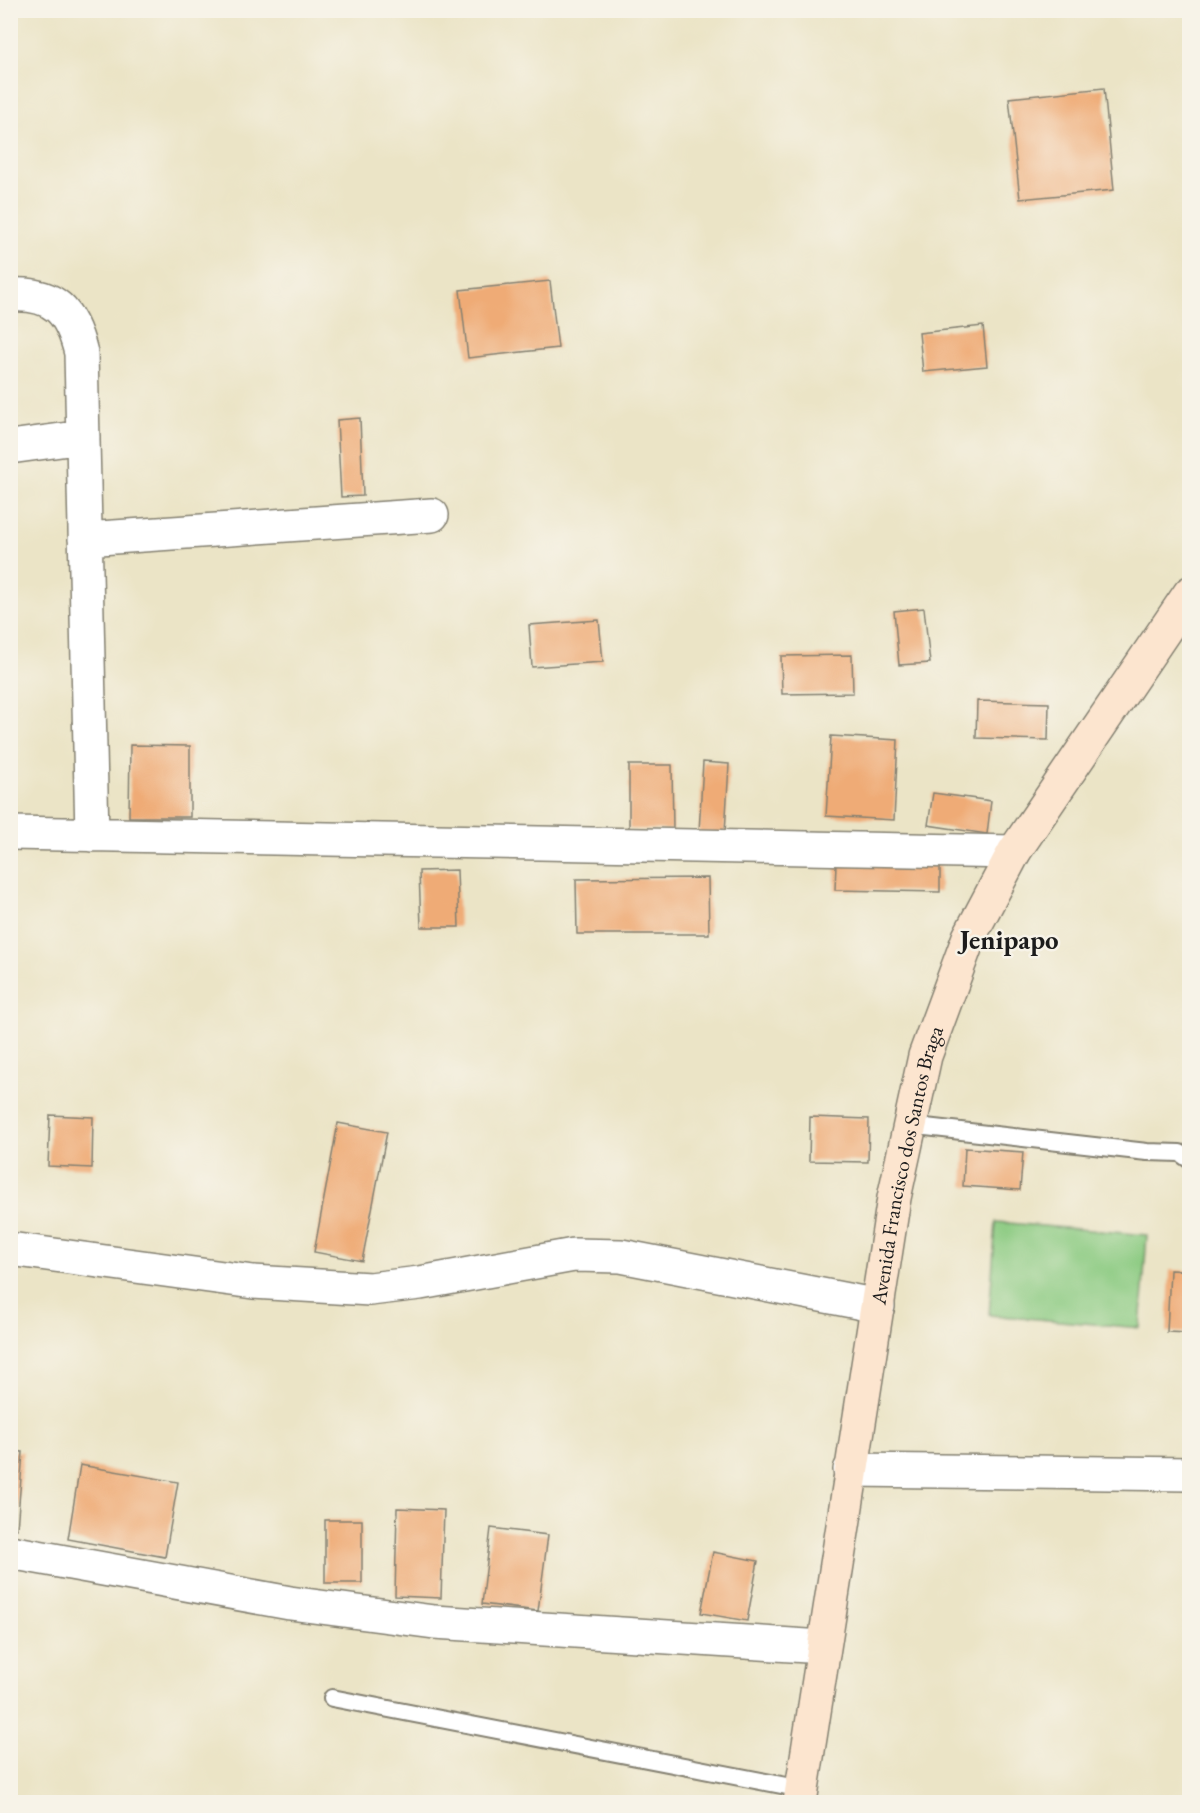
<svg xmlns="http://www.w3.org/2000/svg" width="1200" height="1813" viewBox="0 0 1200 1813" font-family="'EB Garamond',serif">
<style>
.green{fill:#8ccb82;stroke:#54744f;stroke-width:1.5}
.building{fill:#efab76}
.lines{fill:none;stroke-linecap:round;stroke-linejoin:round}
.lane-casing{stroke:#848071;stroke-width:20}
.street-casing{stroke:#848071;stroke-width:36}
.secondary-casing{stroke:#848071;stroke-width:36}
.lane{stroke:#fff;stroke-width:16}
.street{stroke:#fff;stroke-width:33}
.secondary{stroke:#fce5cf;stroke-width:33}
.labels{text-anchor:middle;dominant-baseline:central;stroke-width:5;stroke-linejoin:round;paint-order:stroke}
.street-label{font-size:21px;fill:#1c1c1c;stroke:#f7f3e8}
.district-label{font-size:27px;font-weight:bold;fill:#1c1c1c;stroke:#f7f3e8}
</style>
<rect width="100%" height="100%" fill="#f7f3e8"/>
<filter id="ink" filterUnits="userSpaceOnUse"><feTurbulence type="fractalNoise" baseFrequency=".0167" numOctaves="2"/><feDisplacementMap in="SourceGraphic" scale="12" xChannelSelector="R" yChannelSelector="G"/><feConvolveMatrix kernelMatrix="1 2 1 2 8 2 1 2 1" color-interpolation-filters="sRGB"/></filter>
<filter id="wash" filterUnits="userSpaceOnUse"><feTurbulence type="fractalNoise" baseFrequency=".008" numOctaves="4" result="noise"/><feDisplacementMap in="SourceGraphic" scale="24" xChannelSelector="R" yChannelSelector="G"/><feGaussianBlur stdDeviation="1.35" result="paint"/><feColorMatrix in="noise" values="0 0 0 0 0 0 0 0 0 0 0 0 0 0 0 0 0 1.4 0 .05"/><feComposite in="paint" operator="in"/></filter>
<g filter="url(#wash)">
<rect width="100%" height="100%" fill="#ebe4c6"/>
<path class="green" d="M996 1222 1147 1235 1140 1328 989 1315Z"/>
<g id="blocks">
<path class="building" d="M1104 88 1114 190 1020 199 1009 98Z
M550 281 558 348 468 358 460 290Z
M983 326 987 366 923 372 919 333Z
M360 418 363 496 341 497 337 420Z
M924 608 930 663 899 665 894 611Z
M599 620 603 662 532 667 529 625Z
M852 655 853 693 782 694 781 656Z
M977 701 1049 703 1048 740 976 738Z
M831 736 898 740 894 820 826 816Z
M130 745 190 746V817H129Z
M703 762 729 764 725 833 699 832Z
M629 765H672L673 830 629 829Z
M933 793 991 801 987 834 928 825Z
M836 864 940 866V892L835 890Z
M457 870 459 927H421L419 871Z
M708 878 709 934H577L576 879Z
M50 1115 93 1117 92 1168 48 1166Z
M810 1117 869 1119 868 1162 809 1161Z
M338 1123 387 1132 362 1261 314 1252Z
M965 1148 1023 1152 1020 1190 963 1186Z
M1170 1270 1190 1271V1333L1167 1332Z
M10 1451 23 1452 17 1529 10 1528Z
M80 1465 178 1482 165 1557 68 1539Z
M397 1508 444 1510 441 1598 395 1596Z
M325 1520H362V1583H325Z
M491 1528 548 1535 538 1611 482 1604Z
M713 1552 758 1561 747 1621 701 1613Z"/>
</g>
</g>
<g filter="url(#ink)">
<use href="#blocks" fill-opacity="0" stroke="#848071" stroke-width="1.5"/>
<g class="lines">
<defs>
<path id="lane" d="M908 1125 1147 1152 1180 1153 1190 1160
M332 1698 802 1789"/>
<path id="street" d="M10 295C55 292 71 312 81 353L92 835
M10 447 83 437
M85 539 432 515
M10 833 1014 852
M10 1249 253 1282 370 1289 420 1283 574 1255 621 1256 878 1306
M850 1470 1190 1474
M10 1552 290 1603 434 1622 823 1647"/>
<g id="secondary">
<path id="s1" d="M800 1802 894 1198 925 1056 969 937 1014 852 1190 593"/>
</g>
</defs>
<use href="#lane" class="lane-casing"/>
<use href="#street" class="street-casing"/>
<use href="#secondary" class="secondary-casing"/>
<use href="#lane" class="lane"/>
<use href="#street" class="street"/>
<use href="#secondary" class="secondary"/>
</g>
</g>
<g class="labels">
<g class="street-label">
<text stroke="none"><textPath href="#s1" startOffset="646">Avenida Francisco dos Santos Braga</textPath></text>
</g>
<g class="district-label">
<text x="1009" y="939">Jenipapo</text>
</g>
</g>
<rect width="1200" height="1813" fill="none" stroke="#f7f3e8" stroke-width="36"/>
</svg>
